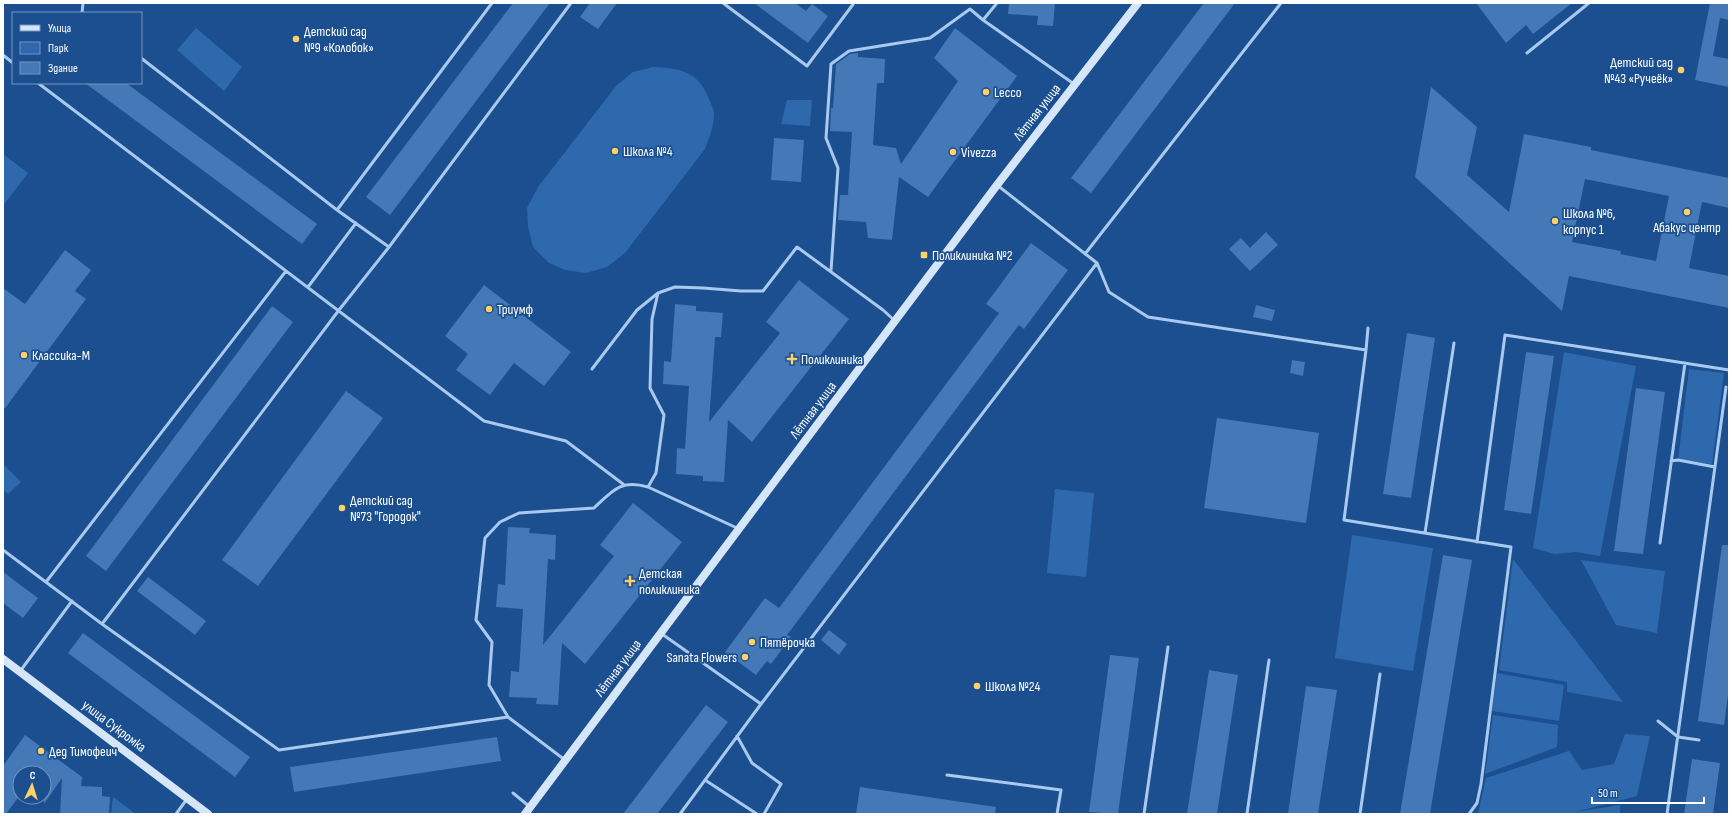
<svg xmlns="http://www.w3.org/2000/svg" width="1732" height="817" viewBox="0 0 1732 817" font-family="'Sofia Sans Condensed',sans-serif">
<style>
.green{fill:#2e69ad}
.building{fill:#4478b7;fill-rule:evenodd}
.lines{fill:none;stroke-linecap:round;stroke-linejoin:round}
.lane{stroke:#a9c9ee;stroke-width:3}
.secondary{stroke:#d6e6fa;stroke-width:8}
.poi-dot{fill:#ffd166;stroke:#1b4f8f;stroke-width:1.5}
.labels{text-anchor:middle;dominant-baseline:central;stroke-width:3.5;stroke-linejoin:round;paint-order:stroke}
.poi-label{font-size:14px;fill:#fff;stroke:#1b4f8f;text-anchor:start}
.street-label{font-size:14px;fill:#fff;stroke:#1b4f8f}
</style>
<rect width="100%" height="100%" fill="#1b4f8f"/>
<path class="green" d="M196 28 242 67 224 91 177 50Z
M653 67C680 68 698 71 709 99 711 104 714 109 714 114 714 126 709 138 705 149L625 253 607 267 586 273 565 270 549 263 533 247 528 227 527 208 538 187 616 86 633 72Z
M787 100H812L810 126 781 124Z
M3 154 28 173 3 206Z
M1564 352 1636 366 1600 556 1576 552 1554 554 1533 548Z
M1689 369 1724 373 1712 464 1678 460Z
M3 464 21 482 8 494 3 490Z
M1055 489 1094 493 1086 577 1047 573Z
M1352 535 1433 548 1413 671 1335 658Z
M1513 559 1623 702 1567 692V682L1499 670Z
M1581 560 1665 571 1657 633 1616 625Z
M1497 673 1564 685 1559 721 1492 711Z
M1493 715 1558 725 1557 747 1485 774Z
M1625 734 1650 736 1637 796 1575 812 1620 805V814H1478L1486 778 1569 751 1582 770 1614 764Z
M113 797 136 814H111Z"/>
<path class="building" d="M513 3H550L390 215 366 197Z
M590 3H617L598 29 580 17Z
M754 3H795L806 11 812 4 828 16 808 43Z
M1009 3H1055L1053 26 1037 25 1038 16 1008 14Z
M1204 3H1235L1091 193 1071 178Z
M1476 3H1572L1533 34 1526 25 1506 43Z
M1710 3H1729V20L1720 18 1713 56 1729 59V87L1695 80Z
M955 28 1017 76 928 197 899 177 892 240 868 238 866 222 838 220 840 195H848L852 132 830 131 831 108H833L836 64 850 54 858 53V57L885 59 884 83H877L873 145 896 148 901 164 958 81 934 58Z
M85 83H126L317 224 302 244Z
M1431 87 1477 127 1467 175 1509 212 1524 134 1591 147V150L1729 178V208L1702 202 1689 268 1729 276V308L1569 276 1562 311 1415 177ZM1585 179 1669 196 1656 261 1620 254 1621 251 1572 242Z
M774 138 804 140 801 182 771 180Z
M1266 232 1278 245 1250 271 1229 249 1241 238 1250 248Z
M1031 243 1068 270 1024 329 1019 325 787 635 791 637 771 664 767 661 756 675 725 652 765 598 779 608 999 313 986 304Z
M65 250 91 270 75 291 86 299 3 411V288L25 304Z
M799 280 849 319 752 442 728 420 724 482 703 481V476L676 474 677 448 685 449 689 386 663 384 664 361 671 362 675 304 696 306V311L723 313 721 337H715L709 422 780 333 766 322Z
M484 285 571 352 544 386 514 363 490 395 456 370 468 354 445 336Z
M1256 305 1275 310 1272 321 1253 317Z
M272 306 293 322 106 571 86 556Z
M1407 333 1435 338 1411 498 1383 494Z
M1526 352 1554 356 1531 514 1504 510Z
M1292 360 1305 362 1303 376 1290 373Z
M1636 388 1665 392 1643 554 1614 551Z
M346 391 383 418 258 586 222 560Z
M1217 418 1319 433 1306 523 1204 508Z
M633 503 682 542 585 664 562 643 558 705 536 704 537 698 509 697 511 671 519 672 523 609 496 607 498 584 505 585 508 527 530 528 529 533 556 535 555 560 548 559 543 645 614 556 600 545Z
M1722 545H1729V687L1724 725 1698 721Z
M1443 555 1472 560 1430 814H1400Z
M3 572 38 598 23 618 3 603Z
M148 577 206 621 195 635 137 591Z
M829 630 847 644 839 655 821 640Z
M83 633 250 757 235 777 68 653Z
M1110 655 1139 658 1118 814 1089 812Z
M1209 670 1238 675 1217 814H1187Z
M1306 686 1337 690 1318 814H1288Z
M706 705 728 722 657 814H623Z
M25 735 82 777 81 786 102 787V796L110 797 109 814H60L62 778 44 804V773H20V795L6 814H3V766Z
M497 737 501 761 294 792 290 767Z
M1692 759 1720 763 1713 814H1684Z
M860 787 996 807 995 814H856Z"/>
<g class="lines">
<path class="lane" d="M723 3 807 66 854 3
M82 13 83 3
M983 20 997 3
M1527 53 1589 3
M3 55 13 63
M141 58 337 210 389 247
M38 83 484 421 566 441 623 484
M997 185 1097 263 1109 292 1148 317 1366 350 1368 328
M337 210 492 3
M1085 254 1281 3
M831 271 838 168 826 138 831 64 849 51 930 38 970 9 983 20 1074 84
M308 287 356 223
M1366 350 1344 520 1511 547 1481 784 1477 803 1469 814
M592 369 637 310 658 293
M1671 461 1678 460 1715 467
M648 487 656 473 664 415 650 388 652 319 658 293 675 287 703 288 741 291H763L797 247 883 310 894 320
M1425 533 1454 343
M1477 542 1505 335 1729 370
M1660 543 1685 363
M3 550 102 624 279 750 508 717
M46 582 286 271
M102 624 339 310 389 247 571 3
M662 634 761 704
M21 670 72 601
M1658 721 1678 737 1699 740
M737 736 752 763 781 784 764 814
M565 760 508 717 489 685 492 642 476 620 485 538 500 522 519 513 594 508C613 490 621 479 648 487L737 528
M947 775 1061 790 1057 814
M705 780 757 814
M513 793 530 807
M176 814 187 799
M680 814 761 704 1097 263
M1144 814 1168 647
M1247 814 1269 660
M1360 814 1380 674
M1667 814 1726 387"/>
<path class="secondary" d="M3 659 208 814
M525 814 997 185 1138 3"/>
</g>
<g class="poi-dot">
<circle cx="296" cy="39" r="4"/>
<circle cx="1681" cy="70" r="4"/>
<circle cx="986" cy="92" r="4"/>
<circle cx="615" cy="151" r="4"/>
<circle cx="953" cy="152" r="4"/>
<circle cx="1687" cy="212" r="4"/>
<circle cx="1555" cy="221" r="4"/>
<rect x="920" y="251" width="8" height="8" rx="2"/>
<circle cx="489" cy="309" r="4"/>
<circle cx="24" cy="355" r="4"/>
<path d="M790 353h4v4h4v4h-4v4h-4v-4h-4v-4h4z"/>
<circle cx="342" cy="508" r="4"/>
<path d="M628 575h4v4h4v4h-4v4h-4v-4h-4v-4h4z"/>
<circle cx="752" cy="642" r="4"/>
<circle cx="745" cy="657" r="4"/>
<circle cx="977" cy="686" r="4"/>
<circle cx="41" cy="751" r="4"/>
</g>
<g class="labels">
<g class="poi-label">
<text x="304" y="31">Детский сад<tspan x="304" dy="16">№9 «Колобок»</tspan></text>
<text x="1673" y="62" text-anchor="end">Детский сад<tspan x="1673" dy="16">№43 «Ручеёк»</tspan></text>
<text x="994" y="92">Lecco</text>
<text x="623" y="151">Школа №4</text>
<text x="961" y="152">Vivezza</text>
<text x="1563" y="213">Школа №6,<tspan x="1563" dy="16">корпус 1</tspan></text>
<text x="1687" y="227" text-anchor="middle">Абакус центр</text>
<text x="932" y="255">Поликлиника №2</text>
<text x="497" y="309">Триумф</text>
<text x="32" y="355">Классика-М</text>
<text x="801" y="359">Поликлиника</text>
<text x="350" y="500">Детский сад<tspan x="350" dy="16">№73 "Городок"</tspan></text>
<text x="639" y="573">Детская<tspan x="639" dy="16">поликлиника</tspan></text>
<text x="760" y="642">Пятёрочка</text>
<text x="737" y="657" text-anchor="end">Sanata Flowers</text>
<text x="985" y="686">Школа №24</text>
<text x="49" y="751">Дед Тимофеич</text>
</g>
<g class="street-label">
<text transform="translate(1037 112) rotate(-52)">Лётная улица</text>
<text transform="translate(813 410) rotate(-53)">Лётная улица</text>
<text transform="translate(618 668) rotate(-53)">Лётная улица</text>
<text transform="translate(114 726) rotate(37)">улица Сукромка</text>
</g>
</g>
<rect width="1732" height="817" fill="none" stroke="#ffffff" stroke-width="8"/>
<rect x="12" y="12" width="130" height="72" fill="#1b4f8f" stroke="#7695bc"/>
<rect x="20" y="25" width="20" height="6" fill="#d6e6fa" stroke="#7695bc"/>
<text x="48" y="32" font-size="12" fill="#ffffff">Улица</text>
<rect x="20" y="42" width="20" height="12" fill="#2e69ad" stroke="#7695bc"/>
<text x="48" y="52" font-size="12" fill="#ffffff">Парк</text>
<rect x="20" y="62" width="20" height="12" fill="#4478b7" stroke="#7695bc"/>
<text x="48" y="72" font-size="12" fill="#ffffff">Здание</text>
<g transform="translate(32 785) rotate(4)"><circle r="19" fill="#1b4f8f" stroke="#7695bc"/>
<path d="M0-3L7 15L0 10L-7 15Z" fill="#ffd166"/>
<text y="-6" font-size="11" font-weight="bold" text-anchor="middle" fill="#ffffff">С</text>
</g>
<path d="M1592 797v6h112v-6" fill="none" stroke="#ffffff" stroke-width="2"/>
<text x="1598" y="797" font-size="12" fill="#ffffff" stroke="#1b4f8f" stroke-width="3" paint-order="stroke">50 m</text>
</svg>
